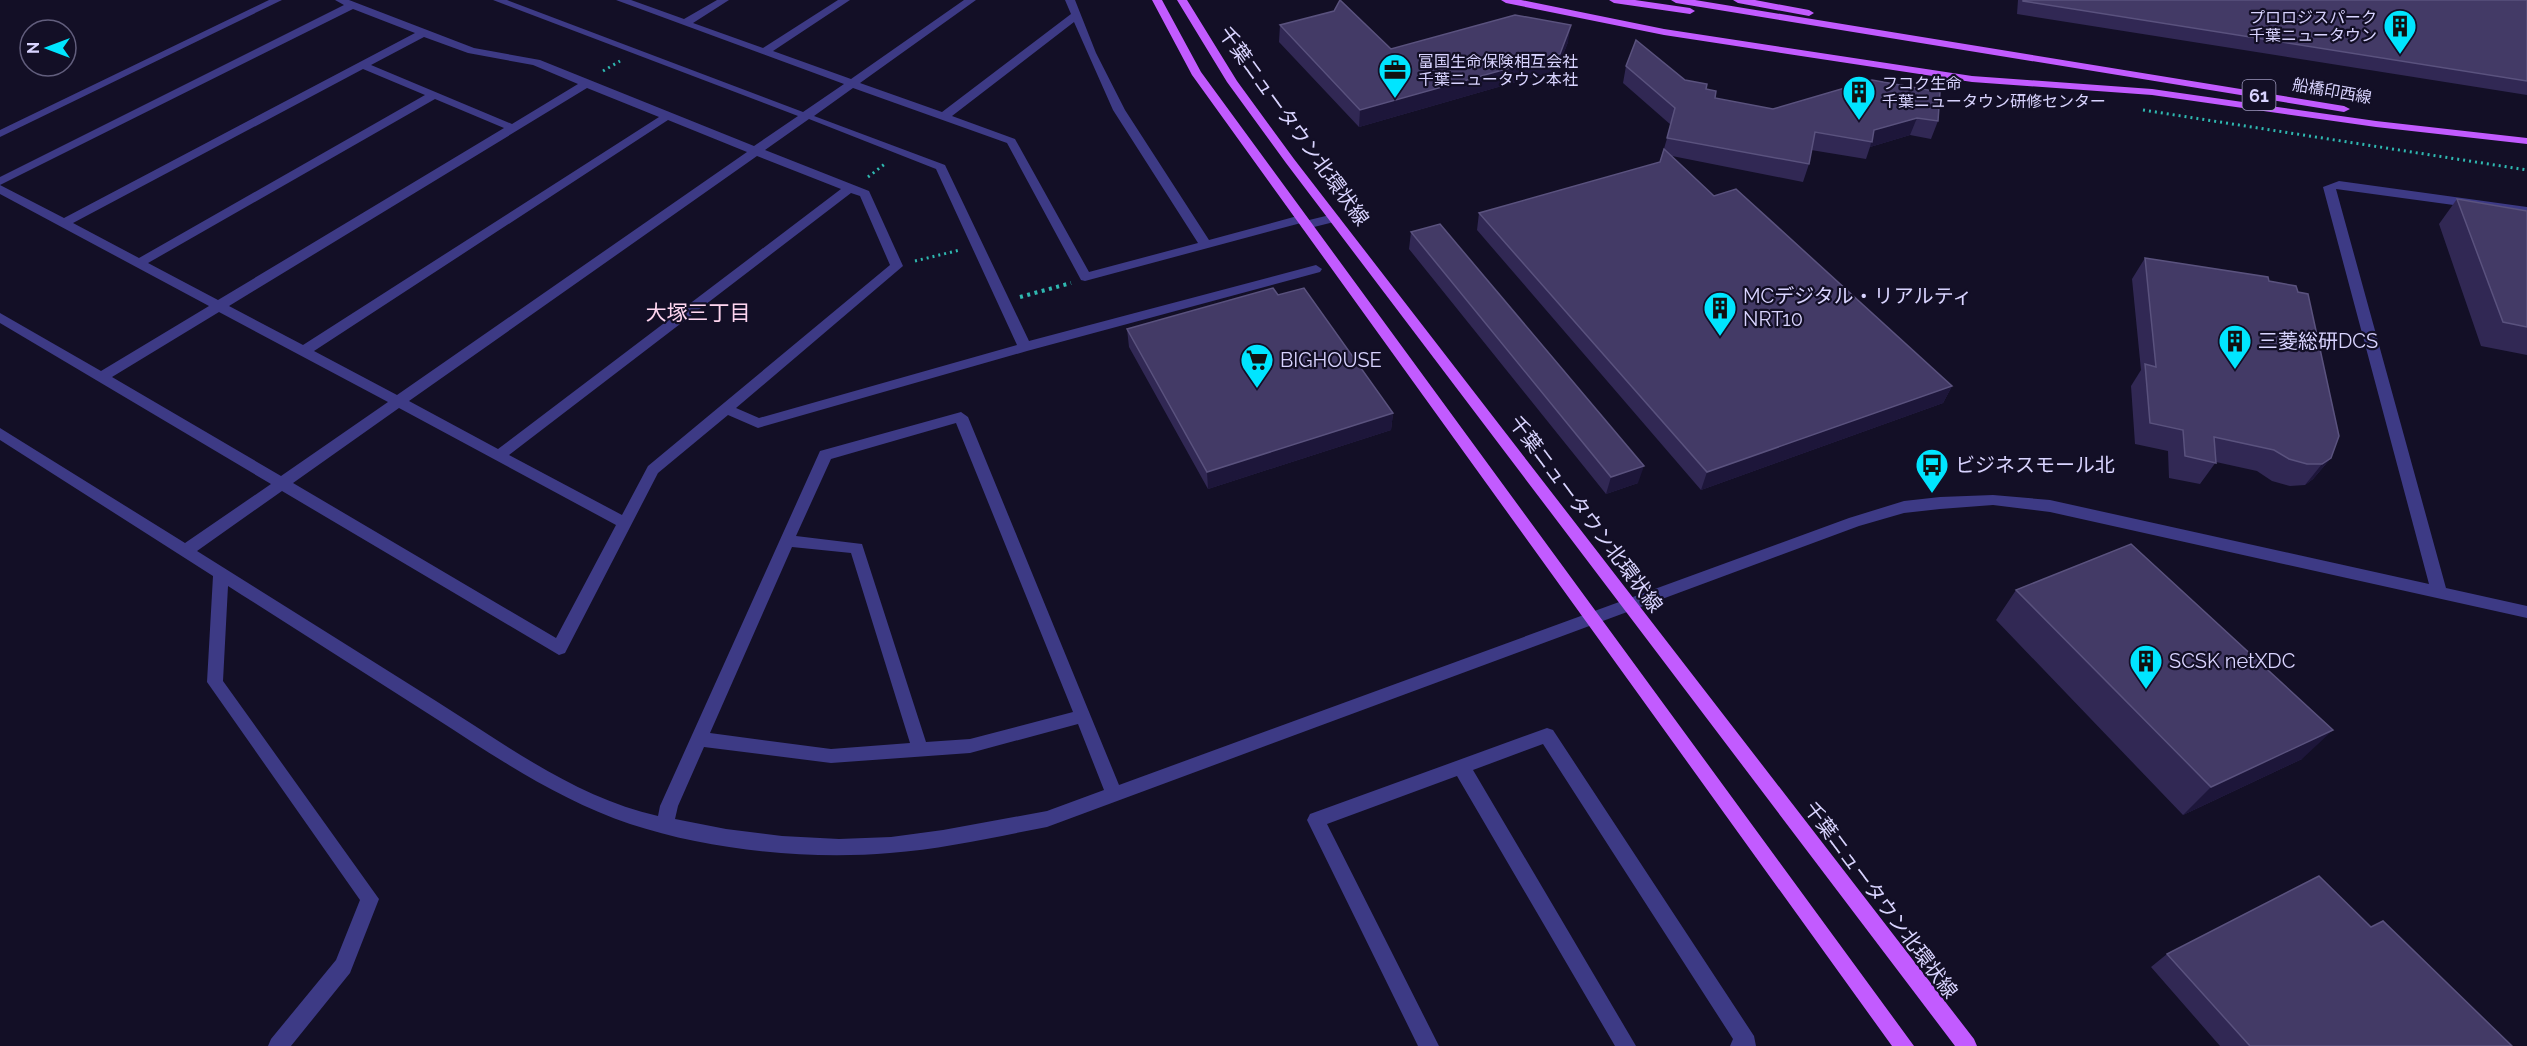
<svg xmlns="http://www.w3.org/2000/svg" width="2527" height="1046" viewBox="0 0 2527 1046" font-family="Raleway,'Noto Sans JP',sans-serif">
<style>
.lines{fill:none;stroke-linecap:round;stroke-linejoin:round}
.path-far1{stroke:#2fb8b0;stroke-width:3;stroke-dasharray:2 4;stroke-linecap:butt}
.path{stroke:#2fb8b0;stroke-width:4;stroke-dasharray:3 4.5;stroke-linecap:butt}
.minor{fill:#3d3a85;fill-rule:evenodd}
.major{fill:#c25bff;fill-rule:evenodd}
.wall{fill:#312854}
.shaded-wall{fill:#1d163a}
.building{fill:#433a66;stroke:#5a527e;stroke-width:1.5}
.labels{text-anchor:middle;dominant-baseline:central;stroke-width:4.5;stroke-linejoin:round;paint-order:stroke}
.far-poi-label{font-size:16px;fill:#d9d4ff;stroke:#130f26;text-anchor:start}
.far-street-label{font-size:16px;fill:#d9d4ff;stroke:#130f26}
.shield{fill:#130f26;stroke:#9e99be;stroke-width:1.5}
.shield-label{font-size:18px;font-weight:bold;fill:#d9d4ff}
.street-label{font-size:20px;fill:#d9d4ff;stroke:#130f26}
.poi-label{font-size:20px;fill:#d9d4ff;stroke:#130f26;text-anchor:start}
.neighbourhood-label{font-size:21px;fill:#ffd6f0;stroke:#130f26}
</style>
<rect width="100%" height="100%" fill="#130f26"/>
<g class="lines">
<path class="path-far1" d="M603 71 620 61
M2143 110 2527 170
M868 177 886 163
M915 261 960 250"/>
<path class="path" d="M1020 297 1071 283"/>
<path class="minor" d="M269 0H282L0 137V130Z
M335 0H349L474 48 540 60 754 146 798 116 493 0H507L803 112 844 84 616 0H631L684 19 717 0H729L693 23 763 48 838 0H850L773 51 851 79 964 0H976L860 83 942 112 1071 14 1065 0H1075L1096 53 1125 110 1209 240 1301 215 1305 216V221L1334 214 1340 218 1338 221 1306 229 1302 228 1301 223 1085 281 1081 280 1007 143 853 88 814 116 945 165 1029 341 1316 265 1322 269 1320 272 1027 351 758 428 728 415 658 473 565 653 559 655 282 491 197 551C277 601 357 651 436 701 506 745 577 798 658 816L660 806 820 451 961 412 968 417 1119 785 1849 518 1904 501 1940 497 1993 495 2050 500 2429 584 2323 187 2339 181 2527 207V215L2336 189 2446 588 2527 606V618L2050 512 1993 505 1940 509 1904 513 1859 526 1047 827C995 837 943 849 890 853 807 860 709 850 630 824 559 800 497 758 435 718 366 674 297 630 228 586L223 681 379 899 350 973 291 1046H268L271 1039 336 960 360 900 207 682 213 576 0 440V428L185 543 271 484 0 323V313L101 371 209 306 0 194V177L344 5ZM353 9 415 33 64 218 0 185ZM1074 22 1113 110 1198 243 1089 272 1015 139 952 116ZM424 37 468 53 533 65 578 84 512 124 371 65ZM363 69 425 95 139 258 73 223ZM587 88 659 117 303 345 229 306ZM435 99 504 128 218 300 148 263ZM809 119 936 169 1017 345 759 418 736 408 903 266 869 191 765 150ZM668 120 747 152 397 395 314 351ZM757 156 841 189 498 449 409 401ZM851 193 860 196 890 265 648 466 622 515 509 455ZM219 312 388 402 281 476 112 377ZM399 408 616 525 556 638 293 483ZM956 423 1073 712 970 739 926 742 862 544 796 536 831 459ZM792 547 851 553 910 743 831 749 710 733ZM1078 724 1104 790 1047 811 943 830 891 837 839 839 782 836 726 829 675 819 678 806 704 747 831 763 970 753Z
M1547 728 1553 730 1754 1036 1756 1046H1730L1733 1039 1543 744 1473 770 1636 1046H1615L1457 776 1327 824 1439 1046H1418L1307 820 1310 814Z"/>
<path class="major" d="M1152 0H1162L1201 72 1914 1046H1892L1192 75Z
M1177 0H1187L1237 81 1294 159 1974 1039 1977 1046H1955L1286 163 1227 82Z
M1501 0H1521L1664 29 1972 76 2152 89 2376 121 2527 138V144L2376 127 2152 95 1972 82 1664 35 1506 3Z
M1609 0H1635L1690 8 1695 11 1690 14 1614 3Z
M1671 0H1695L2344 106 2350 109 2344 112 1676 3Z
M1733 0H1755L1809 10 1814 13 1809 16 1738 3Z"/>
</g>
<path class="wall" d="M2018 0H2527V95L2017 14Z
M1280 25 1391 49 1568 42 1557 70 1359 127 1279 42Z
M1626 66 1685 80 1706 89 1715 98 1773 109 1872 80 1938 121 1931 139 1910 135 1870 147 1866 159 1811 150 1809 164 1803 182 1672 156 1714 196 1952 386 1943 403 1701 490 1477 230 1479 213 1660 162 1671 125 1623 83Z
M2457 199 2527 211V355L2481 346 2439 224Z
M1411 232 1638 483 1606 494 1409 249Z
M2145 258 2269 281 2331 458 2313 479 2305 485 2290 486 2272 481 2257 471 2216 462 2200 484 2169 478 2168 451 2135 444 2131 386 2141 370 2132 279Z
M1278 295 1393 413 1391 430 1208 489 1129 347 1127 329Z
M2016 590 2302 759 2183 815 1996 620Z
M2371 927 2512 1046H2220L2151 967 2167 954Z"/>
<path class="shaded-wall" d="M1571 25 1568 42 1557 70 1359 127 1360 110Z
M1917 118 1910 135 1870 147 1874 130Z
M1952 386 1943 403 1701 490 1707 472Z
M1393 413 1391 430 1208 489 1207 472Z
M2331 458 2313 479 2305 485 2322 464Z
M1644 466 1638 483 1606 494 1611 477Z
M2333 730 2302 759 2183 815 2211 787Z"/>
<path class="building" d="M1340 0 1391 49 1515 15 1571 25 1560 54 1360 110 1280 25 1334 11Z
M2023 0H2527V81L2023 1Z
M1636 40 1685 80 1707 84 1706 89 1716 91 1715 98 1773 109 1872 80 1940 92 1938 121 1917 118 1874 130 1872 142 1815 132 1809 164 1667 138 1675 108 1626 66Z
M1664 149 1714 196 1736 189 1952 386 1707 472 1479 213 1660 162Z
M2457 199 2527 211V327L2503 322Z
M1440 224 1644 466 1611 477 1411 232Z
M2145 258 2268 277 2269 281 2296 286 2298 292 2308 294 2339 436 2331 458 2322 464H2307L2289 459 2274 450 2214 437 2216 463 2185 456 2183 430 2150 423 2145 364 2156 367Z
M1273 288 1278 295 1304 288 1393 413 1207 472 1127 329Z
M2131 544 2333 730 2211 787 2016 590Z
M2319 876 2371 927 2383 921 2512 1046H2250L2167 954Z"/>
<defs>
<symbol id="building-pin" viewBox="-11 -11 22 30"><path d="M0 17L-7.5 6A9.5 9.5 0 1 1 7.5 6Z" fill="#00e5ff" stroke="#130f26"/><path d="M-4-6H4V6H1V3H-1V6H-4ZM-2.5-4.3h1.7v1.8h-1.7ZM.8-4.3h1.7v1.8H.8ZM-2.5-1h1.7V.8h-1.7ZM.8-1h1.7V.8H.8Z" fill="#111"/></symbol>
<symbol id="office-pin" viewBox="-11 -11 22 30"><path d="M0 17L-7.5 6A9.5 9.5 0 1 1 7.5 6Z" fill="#00e5ff" stroke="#130f26"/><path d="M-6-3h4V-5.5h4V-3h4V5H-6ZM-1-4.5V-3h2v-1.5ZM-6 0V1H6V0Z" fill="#111"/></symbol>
<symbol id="supermarket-pin" viewBox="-11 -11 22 30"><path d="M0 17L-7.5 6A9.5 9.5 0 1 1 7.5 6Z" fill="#00e5ff" stroke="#130f26"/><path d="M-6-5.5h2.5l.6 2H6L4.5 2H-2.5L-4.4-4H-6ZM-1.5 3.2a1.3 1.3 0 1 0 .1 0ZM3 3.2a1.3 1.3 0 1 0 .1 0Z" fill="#111"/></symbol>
<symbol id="bus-pin" viewBox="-11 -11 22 30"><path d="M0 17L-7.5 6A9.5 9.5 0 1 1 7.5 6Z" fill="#00e5ff" stroke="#130f26"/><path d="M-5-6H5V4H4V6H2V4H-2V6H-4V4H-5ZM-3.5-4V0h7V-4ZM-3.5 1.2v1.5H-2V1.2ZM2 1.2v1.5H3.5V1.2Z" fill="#111"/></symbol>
</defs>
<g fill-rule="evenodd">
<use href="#building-pin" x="2381" y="7" width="38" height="52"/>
<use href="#office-pin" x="1376" y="51" width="38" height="52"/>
<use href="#building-pin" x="1840" y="73" width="38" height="52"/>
<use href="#building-pin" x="1701" y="289" width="38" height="52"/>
<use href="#building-pin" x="2216" y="322" width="38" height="52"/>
<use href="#supermarket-pin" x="1238" y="341" width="38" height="52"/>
<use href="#bus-pin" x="1913" y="446" width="38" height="52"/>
<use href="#building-pin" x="2127" y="642" width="38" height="52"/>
</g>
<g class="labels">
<g class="far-poi-label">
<text x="2377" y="17" text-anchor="end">プロロジスパーク<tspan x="2377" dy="18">千葉ニュータウン</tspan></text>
<text x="1418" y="61">富国生命保険相互会社<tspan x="1418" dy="18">千葉ニュータウン本社</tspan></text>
<text x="1882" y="83">フコク生命<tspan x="1882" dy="18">千葉ニュータウン研修センター</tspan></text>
</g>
<g class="far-street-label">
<text transform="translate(2332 91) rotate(10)">船橋印西線</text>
</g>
<rect class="shield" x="2242.5" y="80" width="33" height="30" rx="4.5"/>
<g class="shield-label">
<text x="2259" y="95">61</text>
</g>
<g class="street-label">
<text transform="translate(1294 126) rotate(54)">千葉ニュータウン北環状線</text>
<text transform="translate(1586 514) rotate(53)">千葉ニュータウン北環状線</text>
<text transform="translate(1881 900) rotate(53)">千葉ニュータウン北環状線</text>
</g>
<g class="poi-label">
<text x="1743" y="296">MCデジタル・リアルティ<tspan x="1743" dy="23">NRT10</tspan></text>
<text x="2258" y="341">三菱総研DCS</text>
<text x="1280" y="360">BIGHOUSE</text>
<text x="1955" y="465">ビジネスモール北</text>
<text x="2169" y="661">SCSK netXDC</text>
</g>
<g class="neighbourhood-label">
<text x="698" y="312">大塚三丁目</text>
</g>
</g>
<g transform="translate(48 48) rotate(270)"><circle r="28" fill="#130f26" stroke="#625e7d" stroke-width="1.5"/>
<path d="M0-4.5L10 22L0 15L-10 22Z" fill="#00e5ff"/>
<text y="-9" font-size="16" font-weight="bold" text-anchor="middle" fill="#d9d4ff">N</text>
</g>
</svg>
